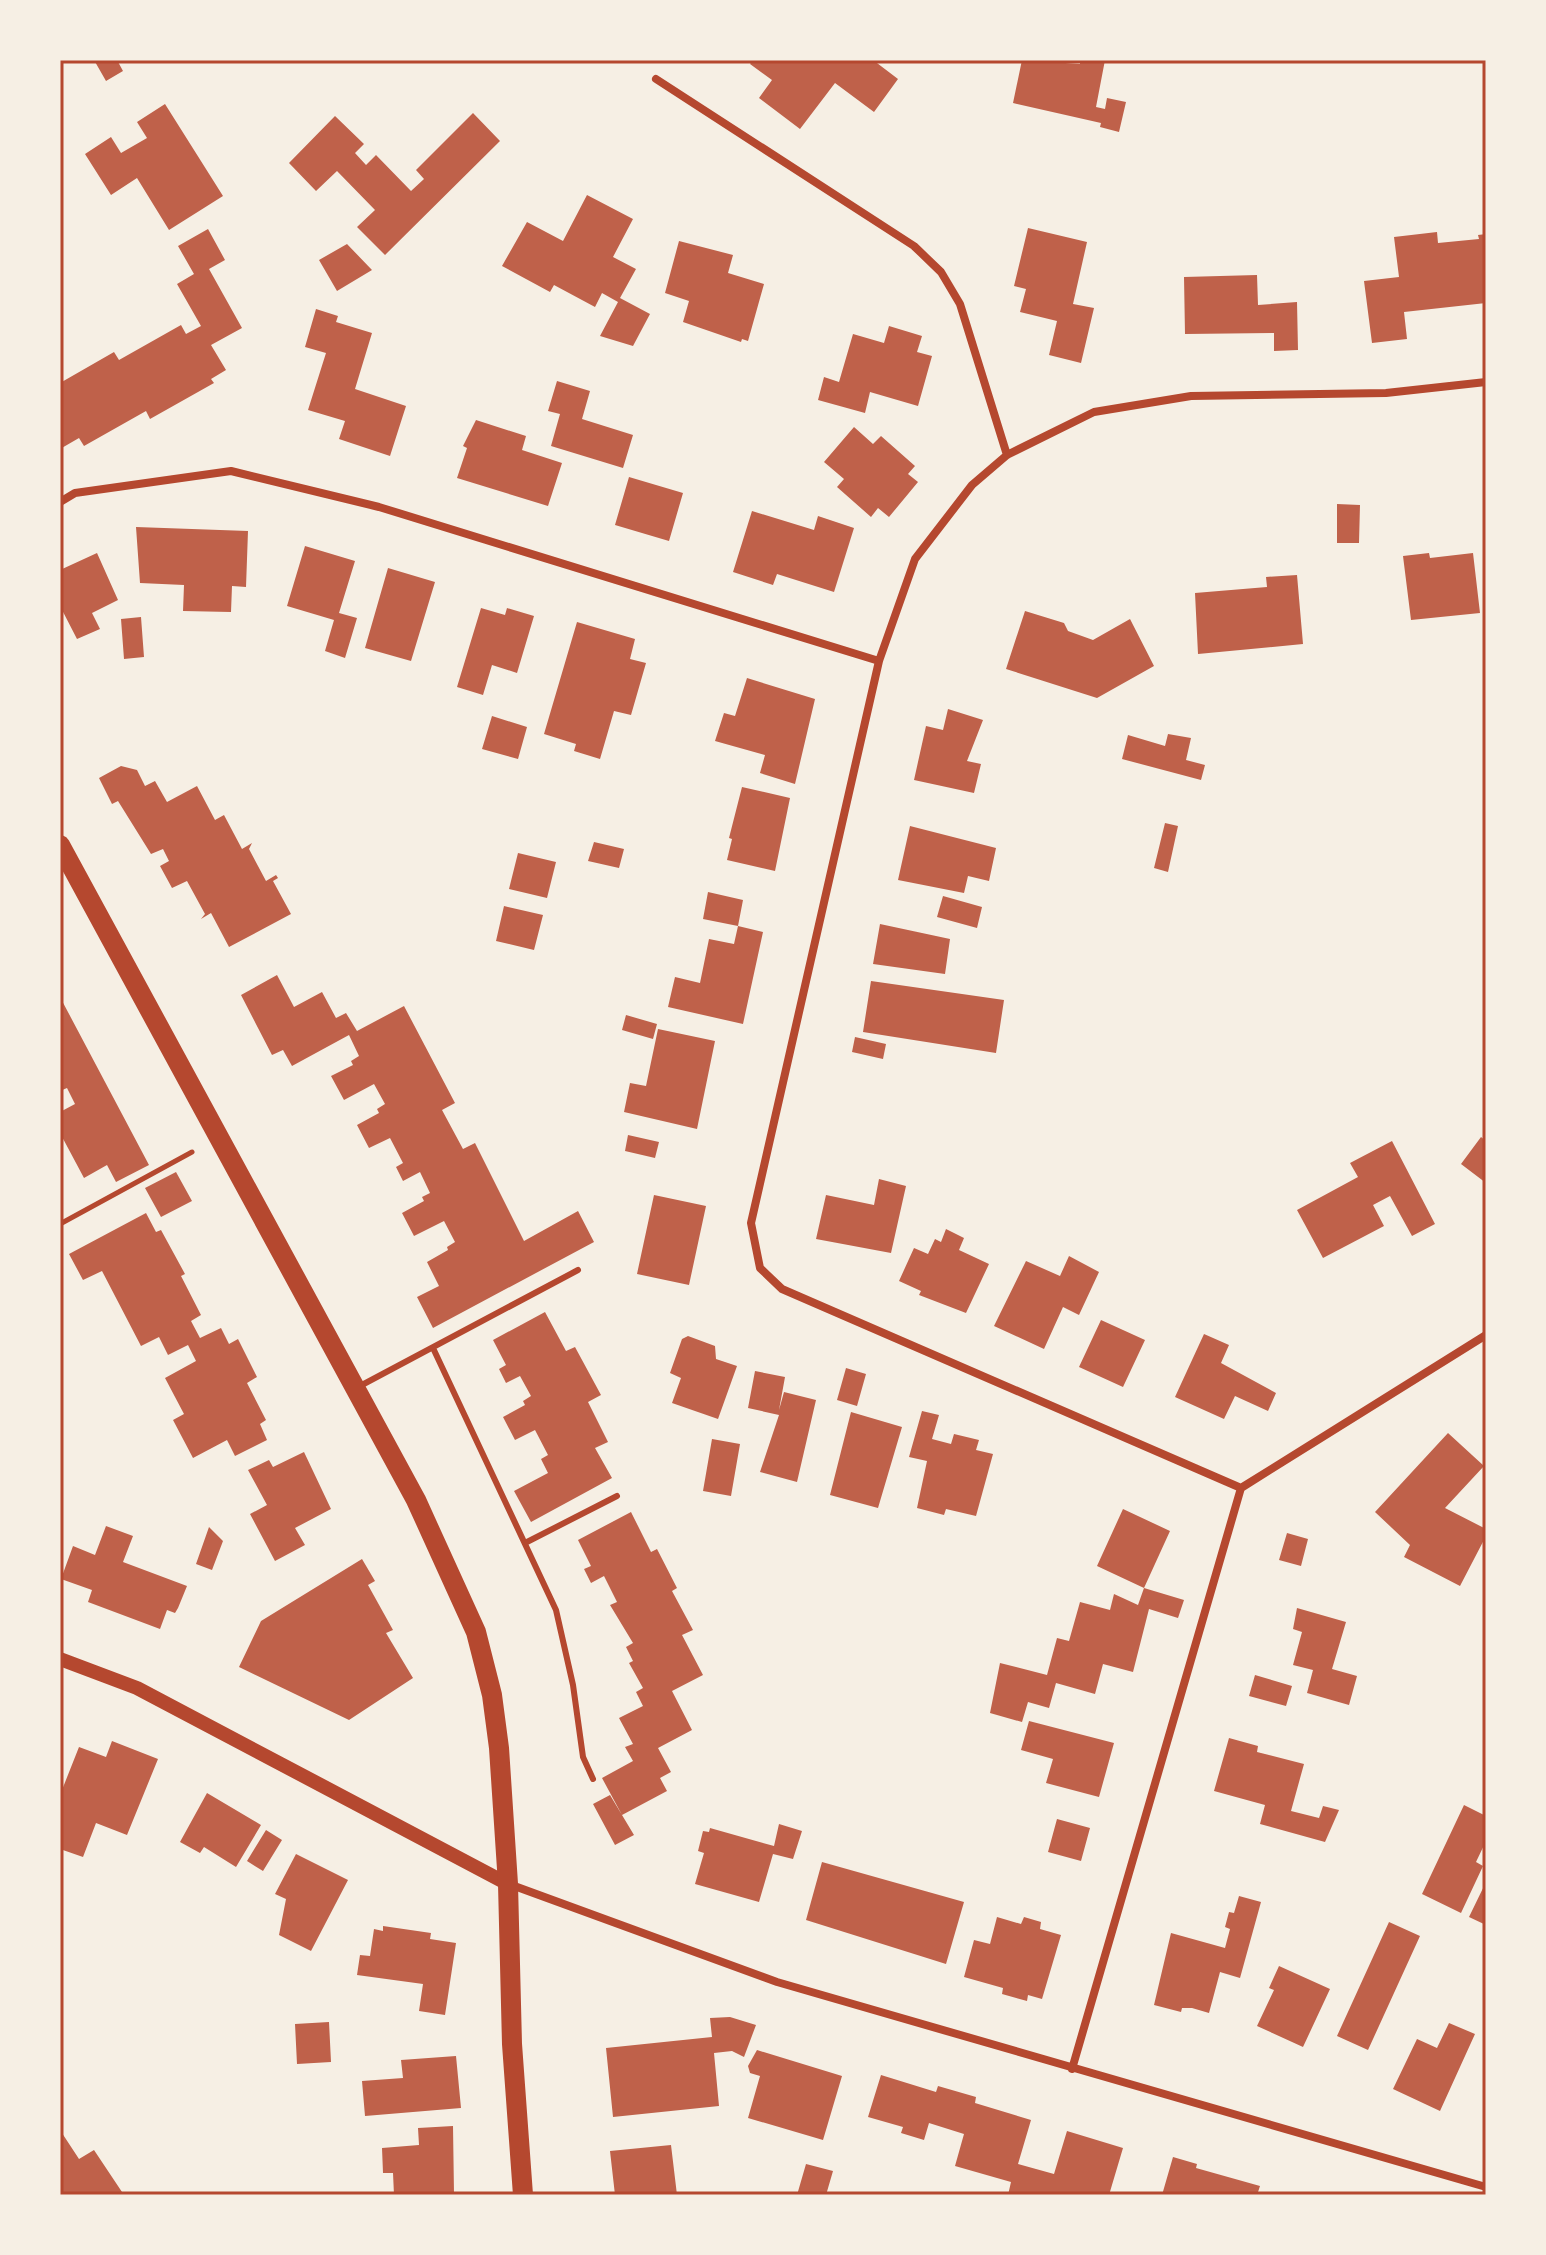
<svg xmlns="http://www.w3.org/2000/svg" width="1546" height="2255" viewBox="0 0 1546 2255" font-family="Lato,sans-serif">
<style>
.building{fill:#bf614a}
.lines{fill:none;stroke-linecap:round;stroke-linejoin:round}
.path{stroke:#b5482f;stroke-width:5}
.service{stroke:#b5482f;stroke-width:6}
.minor{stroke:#b5482f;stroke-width:8}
.tertiary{stroke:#b5482f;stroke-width:14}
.primary{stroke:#b5482f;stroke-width:20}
.neatline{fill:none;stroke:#b5482f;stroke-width:3}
</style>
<rect width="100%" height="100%" fill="#f6efe4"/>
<path class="building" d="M94 60H117L123 71 106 81Z
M753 60H873L898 79 874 112 835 83 800 129 759 98 772 80 750 64Z
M1022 60 1080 64V60H1105L1096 107 1105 109 1107 98 1126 102 1119 132 1100 127 1101 123 1013 103Z
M165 104 223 196 169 230 137 178 111 195 85 154 111 137 121 153 147 138 137 122Z
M473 113 500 141 385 255 357 227 375 210 337 171 316 191 289 163 335 116 364 144 355 153 366 165 376 155 411 191 424 179 416 170Z
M587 195 633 219 613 257 636 269 620 298 650 314 633 346 600 336 618 302 602 293 595 307 554 285 550 292 502 266 527 222 563 241Z
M1028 228 1087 242 1073 304 1094 308 1081 363 1049 355 1057 321 1020 312 1026 289 1014 286Z
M208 229 225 260 209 269 242 328 211 345 226 370 211 379 214 383 150 419 146 411 84 446 79 438 60 449V383L114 352 119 360 181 325 186 334 201 326 177 284 194 274 178 246Z
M1437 232 1438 243 1479 239 1478 235 1486 234V303L1404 312 1407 339 1372 343 1364 281 1399 277 1394 237Z
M679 241 733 255 728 273 764 284 748 341 742 339 741 342 683 322 689 301 665 293Z
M347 244 372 270 337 291 319 260Z
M1257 275 1258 305 1297 302 1298 350 1274 351V333L1185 334 1184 277Z
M316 309 338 316 336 322 372 333 355 389 406 406 390 456 339 439 345 421 308 410 326 353 305 347Z
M889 326 922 336 917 352 932 356 918 406 870 392 865 413 818 400 824 377 839 382 853 334 884 343Z
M557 381 590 391 582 419 633 435 623 468 551 446 560 414 548 411Z
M476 420 526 436 522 450 562 463 548 506 457 478 467 448 463 446Z
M854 427 873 444 881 436 915 466 908 474 918 482 889 517 878 508 871 517 837 487 844 479 824 462Z
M629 477 683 493 669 541 615 525Z
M1337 504 1360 505 1359 543H1337Z
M752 511 814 530 818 516 854 528 834 592 777 574 773 585 733 572Z
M136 527 248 531 246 587 232 586 231 612 183 611 184 585 140 583Z
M305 546 355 561 339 613 357 618 345 658 325 651 334 620 287 606Z
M97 553 118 600 92 613 100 629 77 639 60 606V570Z
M1429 553 1430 558 1473 553 1480 613 1411 620 1403 556Z
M388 568 435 582 411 661 365 648Z
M1297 575 1303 644 1198 654 1195 593 1267 587 1266 577Z
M481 608 505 615 507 608 534 616 517 673 492 665 483 695 457 687Z
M1025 611 1064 623 1068 631 1093 640 1130 619 1154 666 1097 698 1006 669Z
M141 617 144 657 124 659 121 619Z
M577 622 635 639 630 659 646 663 631 715 614 711 600 759 574 751 576 744 544 734Z
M747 678 815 699 795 784 760 773 765 755 715 741 724 713 735 716Z
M948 709 983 720 967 761 981 764 974 793 914 780 926 726 943 730Z
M492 716 527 727 518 759 482 749Z
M1168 734 1191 738 1186 760 1205 765 1201 780 1122 759 1128 735 1165 746Z
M121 766 137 770 145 786 155 781 167 802 197 786 215 820 224 815 242 849 252 843 249 849 266 881 276 875 278 878 273 881 291 914 229 947 211 913 201 919 205 914 187 881 172 888 160 866 169 861 163 849 151 854 118 801 112 804 99 778Z
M742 787 790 798 775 871 727 860 732 839 729 838Z
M1165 823 1178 826 1168 872 1154 868Z
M910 826 996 848 989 881 968 876 964 893 898 880Z
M594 842 624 849 619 868 588 861Z
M518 853 556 862 547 898 509 889Z
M708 892 743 900 738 926 703 919Z
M943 896 982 907 977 928 937 917Z
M504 906 543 915 534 950 496 941Z
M880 924 950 939 945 974 873 964Z
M738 926 763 932 743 1024 668 1007 675 977 700 983 709 939 734 944Z
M277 975 294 1007 322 992 336 1018 346 1013 357 1031 404 1006 455 1103 442 1110 463 1149 475 1143 524 1241 578 1211 594 1242 433 1328 417 1297 439 1286 427 1262 448 1250 447 1247 455 1242 444 1221 414 1236 402 1213 424 1201 422 1197 430 1193 420 1172 403 1181 396 1167 403 1163 390 1138 369 1148 357 1125 379 1113 377 1109 385 1104 374 1084 344 1100 331 1076 353 1065 351 1061 359 1056 349 1035 292 1066 283 1050 272 1055 241 995Z
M871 981 1004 1000 996 1053 863 1032Z
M60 997 149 1165 116 1182 107 1165 84 1178 60 1133V1112L75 1104 67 1088 60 1091Z
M626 1015 657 1024 653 1039 622 1030Z
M658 1029 715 1041 697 1129 624 1112 630 1083 646 1086Z
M855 1037 886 1044 883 1059 852 1052Z
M628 1135 659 1142 655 1158 625 1151Z
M1481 1137 1486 1141V1183L1461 1164Z
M1392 1141 1435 1224 1412 1236 1390 1196 1373 1205 1384 1226 1323 1258 1297 1210 1358 1177 1350 1163Z
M176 1172 192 1201 161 1217 145 1188Z
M879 1179 906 1186 891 1253 816 1239 826 1195 874 1205Z
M654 1195 706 1206 689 1285 637 1274Z
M146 1213 156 1232 161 1230 185 1274 181 1276 201 1315 191 1321 200 1338 221 1328 229 1344 238 1339 257 1377 247 1383 266 1420 260 1424 267 1440 235 1456 227 1440 193 1458 173 1420 184 1414 165 1378 196 1361 188 1345 168 1355 159 1337 141 1346 102 1271 83 1280 69 1254Z
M946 1229 964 1238 959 1250 989 1264 966 1313 919 1295 921 1291 899 1281 914 1248 928 1254 935 1239 941 1242Z
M1069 1256 1099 1272 1079 1315 1063 1307 1044 1349 994 1326 1026 1261 1060 1276Z
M545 1312 566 1351 575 1347 601 1395 588 1402 608 1442 595 1448 612 1478 531 1522 514 1491 548 1473 541 1459 548 1455 535 1430 515 1440 503 1417 525 1405 523 1401 531 1396 520 1376 506 1383 499 1369 506 1365 493 1340Z
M1101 1320 1145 1340 1123 1387 1079 1367Z
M1204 1334 1229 1345 1221 1363 1276 1393 1268 1411 1235 1396 1224 1419 1175 1397Z
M688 1336 715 1346 716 1359 737 1366 718 1419 672 1403 681 1378 670 1373 682 1339Z
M846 1368 866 1374 857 1406 837 1400Z
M755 1371 785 1377 779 1410 784 1392 816 1400 797 1482 760 1472 779 1415 748 1408Z
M922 1411 939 1415 932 1439 951 1444 954 1434 979 1440 976 1450 993 1454 976 1516 946 1509 944 1515 917 1508 927 1461 909 1457Z
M851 1412 902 1427 878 1508 830 1495Z
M1448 1433 1484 1466 1445 1508 1486 1529V1536L1460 1586 1404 1557 1410 1545 1375 1512Z
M712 1439 740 1444 731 1496 703 1491Z
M304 1452 331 1509 295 1528 305 1545 275 1561 250 1514 267 1505 248 1470 269 1460 273 1467Z
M1123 1509 1170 1531 1144 1588 1097 1566Z
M631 1512 651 1552 657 1549 677 1588 672 1591 693 1630 682 1635 703 1675 672 1691 692 1730 658 1748 671 1772 660 1778 667 1791 622 1815 602 1778 633 1761 625 1747 633 1744 619 1718 643 1706 636 1692 643 1688 629 1663 633 1661 626 1647 633 1643 610 1605 617 1602 604 1576 591 1583 584 1569 591 1566 578 1540Z
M106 1526 133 1536 123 1562 187 1586 178 1608 175 1613 167 1610 160 1629 88 1602 92 1590 61 1579 73 1546 95 1555Z
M209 1527 223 1541 212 1570 196 1564Z
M1287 1533 1308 1539 1301 1566 1279 1560Z
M362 1559 375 1581 368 1585 393 1630 386 1633 413 1678 349 1720 239 1667 261 1621Z
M1144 1588 1184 1600 1178 1618 1149 1609 1133 1672 1103 1664 1095 1694 1056 1683 1049 1708 1028 1702 1022 1722 990 1713 1000 1663 1047 1675 1057 1638 1069 1641 1080 1602 1110 1610 1114 1594 1138 1605Z
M1297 1608 1346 1622 1332 1669 1357 1676 1349 1705 1307 1693 1313 1670 1293 1665 1302 1632 1293 1629Z
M1255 1675 1292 1686 1286 1706 1249 1696Z
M1029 1721 1114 1743 1099 1797 1046 1783 1053 1759 1021 1750Z
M1229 1738 1258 1746 1257 1752 1304 1764 1291 1811 1319 1818 1323 1806 1339 1810 1325 1842 1260 1824 1265 1805 1214 1791Z
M112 1741 158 1759 127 1835 96 1823 83 1857 60 1849V1795L79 1747 106 1757Z
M207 1793 261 1825 236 1867 204 1847 200 1853 180 1842Z
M610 1795 634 1835 615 1845 593 1804Z
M1464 1805 1486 1816V1841L1476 1862 1483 1866 1461 1913 1422 1894Z
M1057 1819 1090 1828 1081 1861 1048 1852Z
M779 1824 802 1831 793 1859 773 1854 759 1902 695 1884 704 1853 698 1851 703 1831 709 1832 710 1828 774 1846Z
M266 1830 282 1840 263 1871 247 1861Z
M296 1854 348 1880 311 1951 279 1935 286 1899 275 1894Z
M822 1862 964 1902 946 1964 806 1920Z
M1486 1882V1925L1469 1917Z
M1239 1896 1261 1902 1240 1978 1220 1972 1209 2013 1192 2008H1182L1181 2012 1154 2005 1171 1933 1225 1948 1230 1929 1225 1927 1229 1912 1234 1913Z
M997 1917 1021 1924 1024 1917 1041 1922 1040 1929 1061 1935 1042 1999 1028 1995 1027 2001 1002 1994 1003 1988 964 1977 974 1940 990 1944Z
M1389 1922 1420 1936 1368 2050 1337 2036Z
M383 1926 431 1933 430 1939 456 1943 445 2015 419 2011 423 1984 357 1975 360 1955 370 1956 374 1929 383 1931Z
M1279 1966 1330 1989 1303 2047 1257 2026 1274 1990 1269 1988Z
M730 2017 756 2025 744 2057 732 2051 714 2053 719 2106 613 2117 606 2048 712 2037 710 2018Z
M329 2022 331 2062 297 2064 295 2024Z
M1449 2023 1475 2034 1440 2111 1393 2089 1417 2039 1437 2048Z
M757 2050 842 2076 823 2140 748 2118 760 2076 750 2073 748 2066Z
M456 2056 461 2108 365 2116 362 2081 403 2078 401 2060Z
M881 2075 936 2092 938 2086 976 2097 975 2103 1031 2120 1018 2164 1054 2174 1067 2131 1123 2148 1109 2195H1008L1011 2182 955 2166 964 2134 929 2123 924 2140 901 2133 903 2127 868 2117Z
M453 2126 454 2194 394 2195 393 2173H383L382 2148 419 2145 418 2128Z
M60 2130 79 2159 94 2150 124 2195H60Z
M671 2145 677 2195H615L610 2151Z
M1173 2157 1197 2164 1196 2168 1260 2186 1257 2195H1162Z
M806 2164 833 2171 826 2195H797Z"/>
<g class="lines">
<path class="path" d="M60 1224 192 1152"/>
<path class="service" d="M433 1348 556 1610 573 1685 583 1757 593 1779
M360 1386 578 1270
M525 1543 617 1496"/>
<path class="minor" d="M656 79 914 246 941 272 960 304 1007 455
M60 502 75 493 231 471 379 507 879 661 751 1223 760 1268 782 1289 1241 1488 1072 2069
M879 661 915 559 972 485 1007 455 1094 412 1191 396 1386 393 1486 382
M1241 1488 1486 1335
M509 1884 777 1982 1486 2187"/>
<path class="tertiary" d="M60 1659 137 1688 508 1884"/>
<path class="primary" d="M60 845 416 1500 476 1632 492 1695 499 1748 508 1884 512 2044 523 2195"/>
</g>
<rect width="1546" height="2255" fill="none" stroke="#f6efe4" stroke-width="124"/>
<rect x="62" y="62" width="1422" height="2131" class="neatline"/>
</svg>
